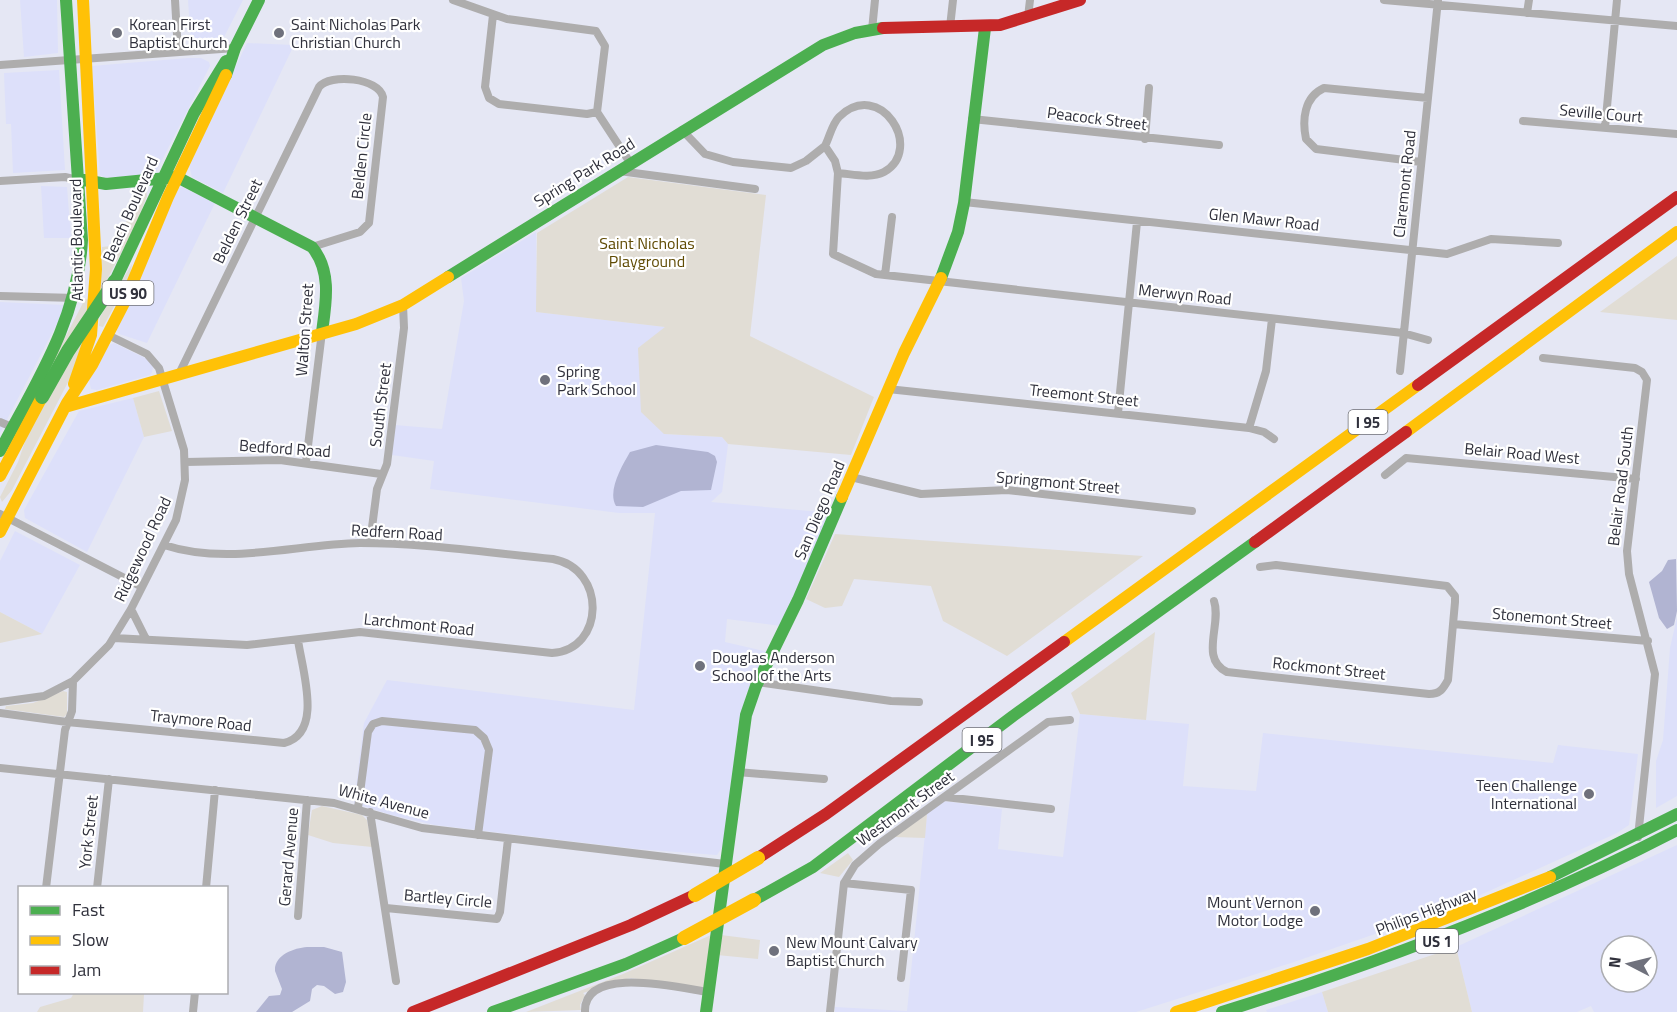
<svg xmlns="http://www.w3.org/2000/svg" width="1677" height="1012" viewBox="0 0 1677 1012" font-family="'Titillium Web',sans-serif">
<style>
.built{fill:#dde0fa;fill-rule:evenodd}
.green{fill:#e1ddd5}
.water{fill:#b1b4d2}
.lines{fill:none;stroke-linecap:round;stroke-linejoin:round}
.street{stroke:#aeadad;stroke-width:8}
.fast{stroke:#4caf50;stroke-width:12}
.slow{stroke:#ffc107;stroke-width:12}
.jam{stroke:#c62828;stroke-width:12}
.fast-bridge{stroke:#4caf50;stroke-width:14}
.slow-bridge{stroke:#ffc107;stroke-width:14}
.poi-dot{fill:#6f717c;stroke:#fff;stroke-width:2}
.labels{text-anchor:middle;dominant-baseline:central;stroke-width:4.5;stroke-linejoin:round;paint-order:stroke}
.shield{fill:#fff;stroke:#6e6f76;stroke-width:1.5}
.shield-label{font-size:15px;font-weight:bold;fill:#30313c}
.poi-label{font-size:16px;fill:#30313c;stroke:#fff;text-anchor:start}
.street-label{font-size:16px;fill:#30313c;stroke:#fff}
.park-label{font-size:16px;fill:#604b04;stroke:#fff}
</style>
<rect width="100%" height="100%" fill="#e5e7f4"/>
<path class="built" d="M20 0H57L58 53 24 57Z
M188 0H243L222 41 191 44Z
M247 43 294 45 223 193 192 177 189 165Z
M188 58H201L209 62 210 66 156 172 148 175 106 178 100 175 92 66Z
M59 70 65 170 13 173 11 124H6L4 73Z
M41 186 67 187 71 238H44Z
M182 187 215 203 147 343 119 334 116 329 178 188Z
M536 232 537 312 666 327 664 434 722 437 728 444 722 492 711 502 831 513 781 626 727 619 725 642 768 652 746 694 738 728 723 846 717 855 637 849 435 825 391 815 354 803 364 723 387 680 634 710 655 513H619L430 489 434 461 392 455 395 425 442 429 464 301 461 278Z
M0 302 64 305 62 314 0 433Z
M114 343 147 359 153 367 152 372 150 375 97 390 91 389 89 380 107 346Z
M133 398 144 437 87 552 25 518 24 510 79 411Z
M15 531 80 565 42 634 0 612V561Z
M1677 617V796L1656 808V761L1663 740 1670 648Z
M1080 714 1189 724 1183 786 1256 791 1263 733 1553 763 1558 745 1638 754 1629 825 1617 833 1456 906 1294 962 1136 1012H835V1007L907 1011 927 814 944 801 1002 809 998 849 1063 857Z
M1677 845V1012H1594L1591 1006 1577 1012H1472L1456 947ZM1611 946H1647V982H1611Z
M1322 992 1328 1012H1267L1266 1010Z"/>
<path class="green" d="M628 177 766 195 750 336 874 397 851 455 728 444 722 437 664 434 641 412 638 348 665 327 536 312 537 233Z
M146 190 147 196 135 227 100 293 102 247 111 246Z
M1677 256V320L1600 312Z
M132 264 130 277 103 327 99 326 100 317Z
M85 299 90 300 78 363 12 490 2 502 0 497 18 462 52 363Z
M159 391 172 431 144 437 133 398Z
M835 534 1143 556 1007 656 943 621 931 586 854 579 842 606 825 608 806 599Z
M0 612 42 634 0 643Z
M1155 632 1146 720 1080 714 1071 693Z
M63 691 67 692V714L64 717 5 709 6 706 33 703Z
M322 806 362 815 367 820 372 847 333 843 308 835 312 810Z
M927 814 925 838 894 837Z
M848 853 853 860 839 877 820 873Z
M711 935 704 988 630 978 583 993 585 995 580 1005 581 1010 526 1012 623 974Z
M721 935 760 940 758 959 717 955Z
M1456 947 1472 1012H1328L1322 992Z
M140 993 144 994 143 1012H37L40 1007 71 998 74 993Z"/>
<path class="water" d="M656 445 708 452 715 456 717 462 711 490 681 491 643 507 616 506C607 491 622 466 630 452Z
M1676 559 1677 611 1674 625 1667 629 1659 618 1649 582 1662 571 1668 560Z
M307 947H324L342 952 346 982 343 992 335 994 324 986 317 985 312 989 310 1001 292 1012H256L269 996 280 995 282 989 275 971C274 955 294 948 307 947Z"/>
<g class="lines">
<path class="street" d="M175 0 178 52
M453 0 507 19 596 31 605 46 597 112
M1384 0 1677 26
M1527 13 1529 0
M493 15 485 87 489 98 499 104 587 114 597 112
M1028 17 1030 0
M950 27 953 0
M872 30 875 0
M0 65 235 48
M597 112 631 164
M972 119 1219 145
M1523 121 1677 134
M1605 128 1617 0
M682 130 705 154 733 162 791 168 806 161 825 146 835 161 838 173 833 254 876 274 1403 333 1428 340
M1145 139 1149 88
M825 146C830 136 832 124 839 117 880 77 925 149 884 172 871 179 852 174 838 173
M1421 162 1316 149 1306 139C1302 120 1304 97 1324 88L1428 98
M619 171 755 189
M0 181 65 177 78 180
M964 202 1447 254 1491 239 1558 243
M885 275 892 217
M0 296 76 298
M1543 358 1635 368 1642 372 1647 380 1627 551 1629 574 1655 674 1638 837
M1400 371 1438 0
M179 374 319 87C330 73 379 78 383 97L369 223 360 232 312 247
M888 389 1249 428 1264 432 1274 439
M1118 413 1137 222
M0 422 12 427
M1249 428 1266 371 1272 319
M186 462 280 460 381 474
M306 462 322 332
M1385 475 1406 458 1636 479
M851 477 921 494 1007 490 1192 511
M0 514 142 587
M370 543 377 489 387 464 404 328 403 305
M1214 601C1222 624 1199 659 1227 672L1429 694C1440 694 1443 689 1448 680L1455 602V596L1447 586 1276 565 1260 567
M131 609 146 639
M1453 624 1648 641
M114 638 247 645 360 632 552 653C605 650 607 569 553 559 490 553 424 543 360 543 296 544 228 566 164 545
M757 682 891 701 919 702
M0 702 44 696 73 681
M0 713 67 722 284 743C324 733 302 670 298 640
M0 768 334 803 422 828 725 864
M737 772 824 779
M945 797 1051 809
M358 808 368 732 373 724 382 721 475 730 484 738 489 750 478 835
M370 812 396 981
M844 883 911 890 901 978
M46 888 65 730 72 711 73 681 109 645 131 609 176 520 185 480 184 450 159 368 147 354 108 335
M97 888 109 779
M206 888 215 790
M386 908 497 919 500 912 508 839
M298 916 307 800
M193 1012 195 992
M585 1012C583 964 680 988 708 992
M830 1012 844 883 855 865 879 844 1048 722 1070 720"/>
<path class="fast" d="M226 75 235 48 259 0
M84 180 106 184 177 177 312 247C332 271 326 303 322 332
M448 277 823 45 855 33 883 28
M941 278 958 232 964 203 985 28
M115 281 194 113 226 61
M0 451C36 383 78 319 82 240L66 0
M1550 877 1677 814
M754 900 813 867 1013 716 1255 542
M493 1012 626 964 684 938
M706 1012 746 715 756 686 798 600 842 497
M1222 1012C1379 963 1531 906 1677 830"/>
<path class="slow" d="M74 384 91 335 96 269 83 0
M65 407 356 324 403 305 448 277
M1406 432 1677 232
M0 476 42 397
M842 497 904 353 941 278
M0 532 67 403 92 365 124 303 168 197 226 75
M1064 642 1418 385
M1176 1012 1368 949 1550 877"/>
<path class="jam" d="M883 28 1000 25 1080 0
M1418 385 1677 197
M1255 542 1406 432
M758 858 826 814 1064 642
M413 1012 631 925 695 895"/>
<path class="fast-bridge" d="M42 397 68 351 115 281"/>
<path class="slow-bridge" d="M695 895 758 858
M684 938 754 900"/>
</g>
<g class="poi-dot">
<circle cx="117" cy="33" r="6"/>
<circle cx="279" cy="33" r="6"/>
<circle cx="545" cy="380" r="6"/>
<circle cx="700" cy="666" r="6"/>
<circle cx="1589" cy="794" r="6"/>
<circle cx="1315" cy="911" r="6"/>
<circle cx="774" cy="951" r="6"/>
</g>
<g class="labels">
<g class="shield">
<rect x="102.5" y="281" width="51" height="24" rx="4.5"/>
<rect x="1348.5" y="410" width="39" height="24" rx="4.5"/>
<rect x="962.5" y="728" width="39" height="24" rx="4.5"/>
<rect x="1416" y="929" width="42" height="24" rx="4.5"/>
</g>
<g class="shield-label">
<text x="128" y="293">US 90</text>
<text x="1368" y="422">I 95</text>
<text x="982" y="740">I 95</text>
<text x="1437" y="941">US 1</text>
</g>
<g class="poi-label">
<text x="129" y="24">Korean First<tspan x="129" dy="18">Baptist Church</tspan></text>
<text x="291" y="24">Saint Nicholas Park<tspan x="291" dy="18">Christian Church</tspan></text>
<text x="557" y="371">Spring<tspan x="557" dy="18">Park School</tspan></text>
<text x="712" y="657">Douglas Anderson<tspan x="712" dy="18">School of the Arts</tspan></text>
<text x="1577" y="785" text-anchor="end">Teen Challenge<tspan x="1577" dy="18">International</tspan></text>
<text x="1303" y="902" text-anchor="end">Mount Vernon<tspan x="1303" dy="18">Motor Lodge</tspan></text>
<text x="786" y="942">New Mount Calvary<tspan x="786" dy="18">Baptist Church</tspan></text>
</g>
<g class="street-label">
<text transform="translate(1601 113) rotate(5)">Seville Court</text>
<text transform="translate(1097 118) rotate(7)">Peacock Street</text>
<text transform="translate(361 156) rotate(-84)">Belden Circle</text>
<text transform="translate(584 172) rotate(-32)">Spring Park Road</text>
<text transform="translate(1404 184) rotate(-84)">Claremont Road</text>
<text transform="translate(130 209) rotate(-66)">Beach Boulevard</text>
<text transform="translate(1264 219) rotate(6)">Glen Mawr Road</text>
<text transform="translate(237 221) rotate(-64)">Belden Street</text>
<text transform="translate(76 240) rotate(-91)">Atlantic Boulevard</text>
<text transform="translate(1185 294) rotate(6)">Merwyn Road</text>
<text transform="translate(304 330) rotate(-86)">Walton Street</text>
<text transform="translate(1084 395) rotate(6)">Treemont Street</text>
<text transform="translate(380 405) rotate(-83)">South Street</text>
<text transform="translate(285 448) rotate(4)">Bedford Road</text>
<text transform="translate(1522 453) rotate(5)">Belair Road West</text>
<text transform="translate(1058 482) rotate(5)">Springmont Street</text>
<text transform="translate(1620 486) rotate(-83)">Belair Road South</text>
<text transform="translate(819 510) rotate(-67)">San Diego Road</text>
<text transform="translate(397 532) rotate(3)">Redfern Road</text>
<text transform="translate(142 549) rotate(-65)">Ridgewood Road</text>
<text transform="translate(1552 618) rotate(5)">Stonemont Street</text>
<text transform="translate(419 624) rotate(6)">Larchmont Road</text>
<text transform="translate(1329 668) rotate(6)">Rockmont Street</text>
<text transform="translate(201 720) rotate(6)">Traymore Road</text>
<text transform="translate(384 801) rotate(15)">White Avenue</text>
<text transform="translate(905 808) rotate(-36)">Westmont Street</text>
<text transform="translate(88 832) rotate(-84)">York Street</text>
<text transform="translate(288 857) rotate(-85)">Gerard Avenue</text>
<text transform="translate(448 898) rotate(5)">Bartley Circle</text>
<text transform="translate(1426 911) rotate(-21)">Philips Highway</text>
</g>
<g class="park-label">
<text x="647" y="243">Saint Nicholas<tspan x="647" dy="18">Playground</tspan></text>
</g>
</g>
<rect x="18" y="886" width="210" height="108" fill="#ffffff" stroke="#acadb1" stroke-width="1.5"/>
<rect x="30" y="906" width="30" height="9" fill="#4caf50" stroke="#acadb1" stroke-width="1.5"/>
<text x="72" y="916" font-size="18" fill="#30313c">Fast</text>
<rect x="30" y="936" width="30" height="9" fill="#ffc107" stroke="#acadb1" stroke-width="1.5"/>
<text x="72" y="946" font-size="18" fill="#30313c">Slow</text>
<rect x="30" y="966" width="30" height="9" fill="#c62828" stroke="#acadb1" stroke-width="1.5"/>
<text x="72" y="976" font-size="18" fill="#30313c">Jam</text>
<g transform="translate(1629 964) rotate(277)"><circle r="28" fill="#ffffff" stroke="#acadb1" stroke-width="1.5"/>
<path d="M0-4.5L10 22L0 15L-10 22Z" fill="#6f717c"/>
<text y="-9" font-size="16" font-weight="bold" text-anchor="middle" fill="#30313c">N</text>
</g>
</svg>
